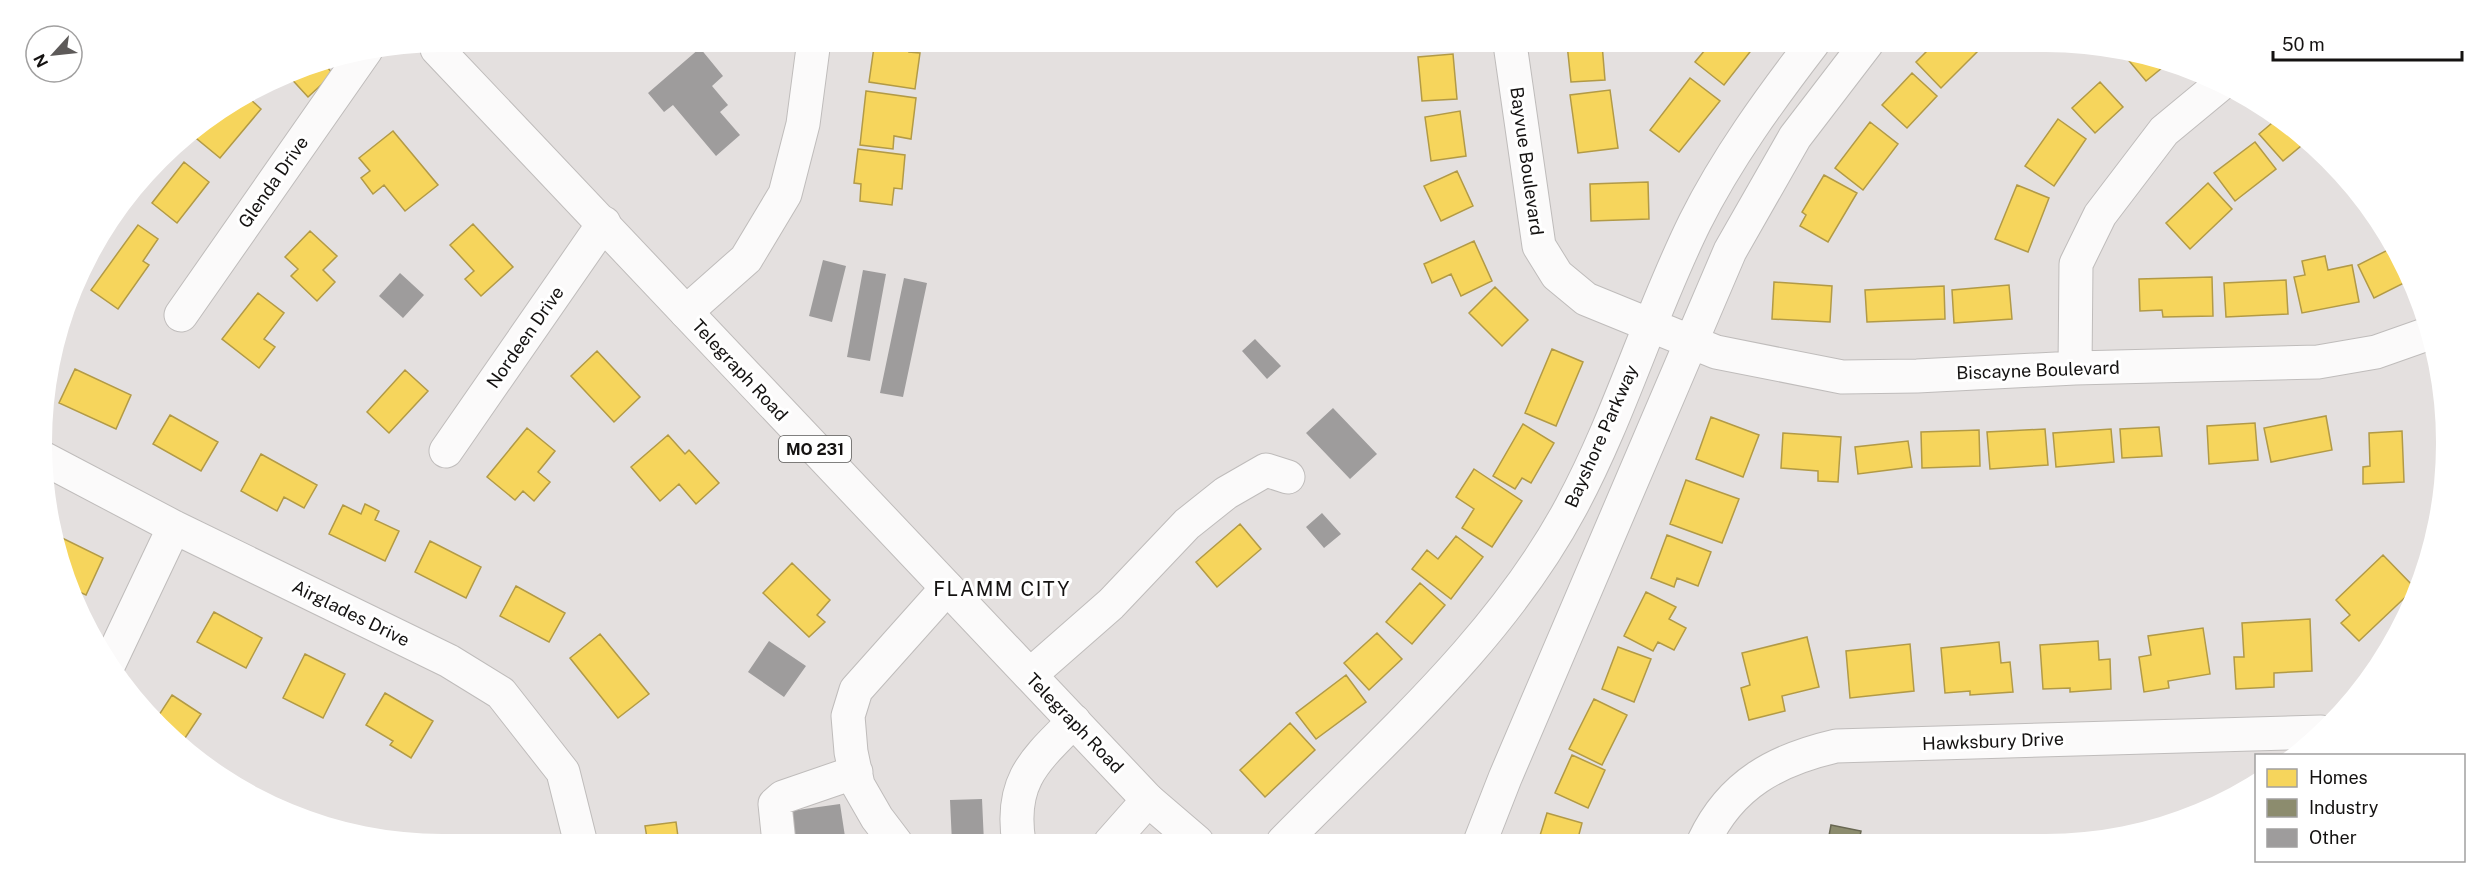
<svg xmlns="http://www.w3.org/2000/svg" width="2489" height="886" viewBox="0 0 2489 886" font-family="'Public Sans',sans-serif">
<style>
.homes{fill:#f6d55c;stroke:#b29a46;stroke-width:1.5}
.industry{fill:#8c8c6e;stroke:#686752;stroke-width:1.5}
.building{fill:#9e9c9c}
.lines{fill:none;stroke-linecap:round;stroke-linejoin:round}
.minor-casing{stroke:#bfbcbb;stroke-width:35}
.major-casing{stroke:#bfbcbb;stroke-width:35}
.minor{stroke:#fbfafa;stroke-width:33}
.major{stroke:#fbfafa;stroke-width:33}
.labels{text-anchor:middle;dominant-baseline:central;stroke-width:6;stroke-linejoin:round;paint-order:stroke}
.shield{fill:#fff;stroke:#5a5958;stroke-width:1.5}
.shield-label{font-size:16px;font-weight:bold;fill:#141211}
.street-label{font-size:18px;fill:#141211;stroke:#fff}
.neighbourhood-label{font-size:20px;letter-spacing:1.5px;fill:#141211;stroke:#fff}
</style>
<rect width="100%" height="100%" fill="#e4e0df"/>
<path class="homes" d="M1979 42 1983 46 1941 88 1916 62 1935 43Z
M1757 43 1724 85 1695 62 1710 44Z
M1567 44H1602L1605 80 1571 82Z
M874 47H910L909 52 920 53 915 89 869 82Z
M2128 53 2149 56 2168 63 2146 81 2125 56Z
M1453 54 1457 99 1422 101 1418 57Z
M323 62 333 74 308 97 287 74Z
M1912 73 1937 96 1907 128 1882 105Z
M1690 78 1720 101 1679 152 1650 130Z
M2100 82 2123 107 2095 133 2072 108Z
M1610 90 1618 148 1578 153 1570 95Z
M866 91 916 98 911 139 894 136 893 149 860 145Z
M249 98 261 109 220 158 191 134Z
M1460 111 1466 156 1431 161 1425 117Z
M2278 118 2307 141 2283 161 2259 134Z
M2058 119 2086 139 2054 186 2025 166Z
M1870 122 1898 144 1863 190 1835 168Z
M393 131 438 185 405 211 384 185 373 194 361 178 370 171 359 158Z
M2255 142 2276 169 2235 201 2214 173Z
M858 149 905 155 902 189 894 188 892 205 860 201 861 184 854 183Z
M184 162 209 182 177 223 152 203Z
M1457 171 1473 206 1441 221 1424 186Z
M1824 175 1857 193 1828 242 1800 226 1806 215 1802 212Z
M1648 182 1649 219 1591 221 1590 184Z
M2208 183 2232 209 2190 249 2166 223Z
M2017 185 2049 198 2028 252 1995 239Z
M473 224 513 267 481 296 465 279 474 271 450 245Z
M138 225 158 239 143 261 149 265 118 309 91 290Z
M310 231 337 256 323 270 335 282 317 301 291 276 298 269 285 257Z
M2390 238 2393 242 2410 280 2374 298 2358 265 2394 247Z
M1474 241 1492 281 1461 296 1451 274 1432 283 1424 264Z
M2325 256 2328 270 2352 265 2359 302 2302 313 2294 277 2305 275 2302 261Z
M2212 277 2213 316 2163 317 2162 310 2140 311 2139 279Z
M2286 280 2288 314 2226 317 2224 283Z
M1774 282 1832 286 1830 322 1772 319Z
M2009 285 2012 319 1954 323 1952 290Z
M1944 286 1945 319 1867 322 1865 290Z
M1495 287 1528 320 1502 346 1469 313Z
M258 293 284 313 264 339 275 347 259 368 222 339Z
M1552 349 1583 362 1556 426 1525 413Z
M597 351 640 397 614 422 571 376Z
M75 369 131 395 116 429 59 403Z
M405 370 428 391 389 433 367 412Z
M170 415 218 442 201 471 153 444Z
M2326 416 2332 450 2271 462 2264 428Z
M1711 417 1759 435 1743 477 1696 459Z
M2255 423 2258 460 2209 464 2207 426Z
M1523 424 1554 443 1531 483 1522 478 1515 489 1493 476Z
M2159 427 2162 456 2122 458 2120 429Z
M527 428 555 451 538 472 550 482 534 501 523 491 515 500 487 477Z
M2045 429 2048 465 1990 469 1987 432Z
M2111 429 2114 462 2056 467 2053 433Z
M1979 430 1980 466 1922 468 1921 432Z
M2402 431 2404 482 2363 484V467L2370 466 2369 433Z
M1783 433 1841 437 1838 482 1818 481V471L1781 468Z
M668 435 685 454 689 450 719 483 696 504 679 484 660 501 631 467Z
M1908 441 1912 467 1858 474 1855 447Z
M261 454 317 485 304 508 284 497 277 511 241 491Z
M1474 469 1522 501 1492 547 1462 528 1474 509 1456 497Z
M1686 480 1739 499 1722 543 1670 524Z
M365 504 379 511 375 520 399 531 385 561 329 534 343 505 361 514Z
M1240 524 1261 549 1217 587 1196 562Z
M54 534 103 558 86 595 75 590 56 546Z
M1667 535 1711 552 1698 586 1677 578 1674 587 1651 578Z
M1456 536 1483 557 1451 599 1412 569 1427 550 1438 559Z
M430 541 481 567 466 598 415 572Z
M2383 555 2415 588 2359 641 2341 623 2350 615 2336 600Z
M792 563 830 600 817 615 825 622 809 637 763 593Z
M1420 583 1445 605 1412 644 1386 622Z
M516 586 565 613 549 642 500 616Z
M1646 592 1676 607 1669 619 1686 628 1674 650 1658 642 1653 651 1624 636Z
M214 612 262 638 246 668 197 642Z
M2310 619 2312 671 2274 673V687L2236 689 2234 657H2244L2242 623Z
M2203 628 2210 674 2168 681 2169 688 2144 692 2139 657 2151 655 2148 636Z
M1377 633 1402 659 1369 690 1344 663Z
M600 634 649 694 618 718 570 658Z
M1807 637 1819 687 1782 696 1785 711 1749 720 1741 688 1750 685 1742 653Z
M2098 641 2099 660 2110 659 2111 689 2070 692V688L2043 689 2040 645Z
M1999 642 2001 663 2010 662 2013 692 1970 695V691L1945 693 1941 648Z
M1910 644 1914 691 1850 698 1846 651Z
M1618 647 1651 659 1634 702 1602 689Z
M305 654 345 674 323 718 283 698Z
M1346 675 1366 702 1316 739 1296 713Z
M385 693 433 721 411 758 390 745 393 741 366 725Z
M172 695 201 714 181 744 155 721Z
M1594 699 1627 715 1602 765 1569 749Z
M1290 723 1315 750 1265 797 1240 770Z
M1572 755 1605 770 1588 808 1555 793Z
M1547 813 1582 823 1577 842H1538Z
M676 822 679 844H648L645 826Z"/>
<path class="industry" d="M1831 825 1861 831 1859 841H1828Z"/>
<path class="building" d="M700 48 723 76 712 86 728 105 720 112 740 135 716 156 673 105 664 112 648 93Z
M823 260 846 266 832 322 809 316Z
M863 270 886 274 870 361 847 357Z
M400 273 424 295 403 318 379 296Z
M904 278 927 283 903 397 880 393Z
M1255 339 1281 366 1267 379 1242 351Z
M1333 408 1377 454 1350 479 1306 433Z
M1322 513 1341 534 1324 548 1306 527Z
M769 641 806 666 784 697 748 672Z
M982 799 984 843H952L950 800Z
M840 804 846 843H788L783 812Z"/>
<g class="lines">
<defs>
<path id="minor" d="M1510 44 1539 246 1557 275 1586 299 1716 352 1842 377 1917 376 2075 368 2318 362 2376 352 2430 333
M686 312 746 259 785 194 803 124 813 48
M181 315 366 50
M2075 368 2076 264 2100 215 2164 131 2222 83
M446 451 604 223
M43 458 174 527 449 661 501 693 563 772 581 844
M109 664 174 527
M1030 675 1111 604 1187 524 1226 493 1266 470 1288 477
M1704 841C1731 784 1776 760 1836 746L2321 732
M1283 842C1385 738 1501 638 1571 507 1620 416 1649 315 1695 222 1727 158 1770 99 1813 43
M1480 842 1505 778 1730 251 1795 137 1867 43
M779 843 775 804 783 797 856 772
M896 843 877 818 858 785 851 752 848 716 856 690 947 588
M1019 843C1009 782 1034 761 1074 721
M1110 843 1148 800"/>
<path id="major" d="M437 49 1148 800 1197 842"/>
</defs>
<use href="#minor" class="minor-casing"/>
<use href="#major" class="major-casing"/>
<use href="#minor" class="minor"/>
<use href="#major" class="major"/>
</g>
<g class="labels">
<rect class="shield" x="779" y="436" width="72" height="26" rx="4.5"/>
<g class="shield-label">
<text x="815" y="449">MO 231</text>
</g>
<g class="street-label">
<text transform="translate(1527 161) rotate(82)">Bayvue Boulevard</text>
<text transform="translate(273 182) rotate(-55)">Glenda Drive</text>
<text transform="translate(525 337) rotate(-55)">Nordeen Drive</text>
<text transform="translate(740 370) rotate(47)">Telegraph Road</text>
<text transform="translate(2038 370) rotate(-2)">Biscayne Boulevard</text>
<text transform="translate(1601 436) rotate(-66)">Bayshore Parkway</text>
<text transform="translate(351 613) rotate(26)">Airglades Drive</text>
<text transform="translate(1075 723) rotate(46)">Telegraph Road</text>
<text transform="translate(1993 741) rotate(-2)">Hawksbury Drive</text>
</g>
<g class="neighbourhood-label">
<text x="1002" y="589">FLAMM CITY</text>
</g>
</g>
<path d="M0 0H2489V886H0ZM442 52H2046A390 390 0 0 1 2436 442V444A390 390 0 0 1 2046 834H442A390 390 0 0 1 52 444V442A390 390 0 0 1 442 52Z" fill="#fff" fill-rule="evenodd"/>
<rect x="2255" y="754" width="210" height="108" fill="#ffffff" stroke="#a1a0a0" stroke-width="1.5"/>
<rect x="2267" y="769" width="30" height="18" fill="#f6d55c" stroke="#a1a0a0" stroke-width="1.5"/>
<text x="2309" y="784" font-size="18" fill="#141211">Homes</text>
<rect x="2267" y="799" width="30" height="18" fill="#8c8c6e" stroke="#a1a0a0" stroke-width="1.5"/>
<text x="2309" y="814" font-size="18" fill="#141211">Industry</text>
<rect x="2267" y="829" width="30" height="18" fill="#9e9c9c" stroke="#a1a0a0" stroke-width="1.5"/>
<text x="2309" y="844" font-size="18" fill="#141211">Other</text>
<g transform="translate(54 54) rotate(243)"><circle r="28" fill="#ffffff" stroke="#a1a0a0" stroke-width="1.5"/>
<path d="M0-4.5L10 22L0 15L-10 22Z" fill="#5d5a59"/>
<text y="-9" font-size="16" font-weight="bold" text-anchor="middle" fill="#141211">N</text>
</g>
<path d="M2273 51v9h189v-9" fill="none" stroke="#141211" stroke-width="3"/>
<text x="2282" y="51" font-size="18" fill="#141211" stroke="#ffffff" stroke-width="4.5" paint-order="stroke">50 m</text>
</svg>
